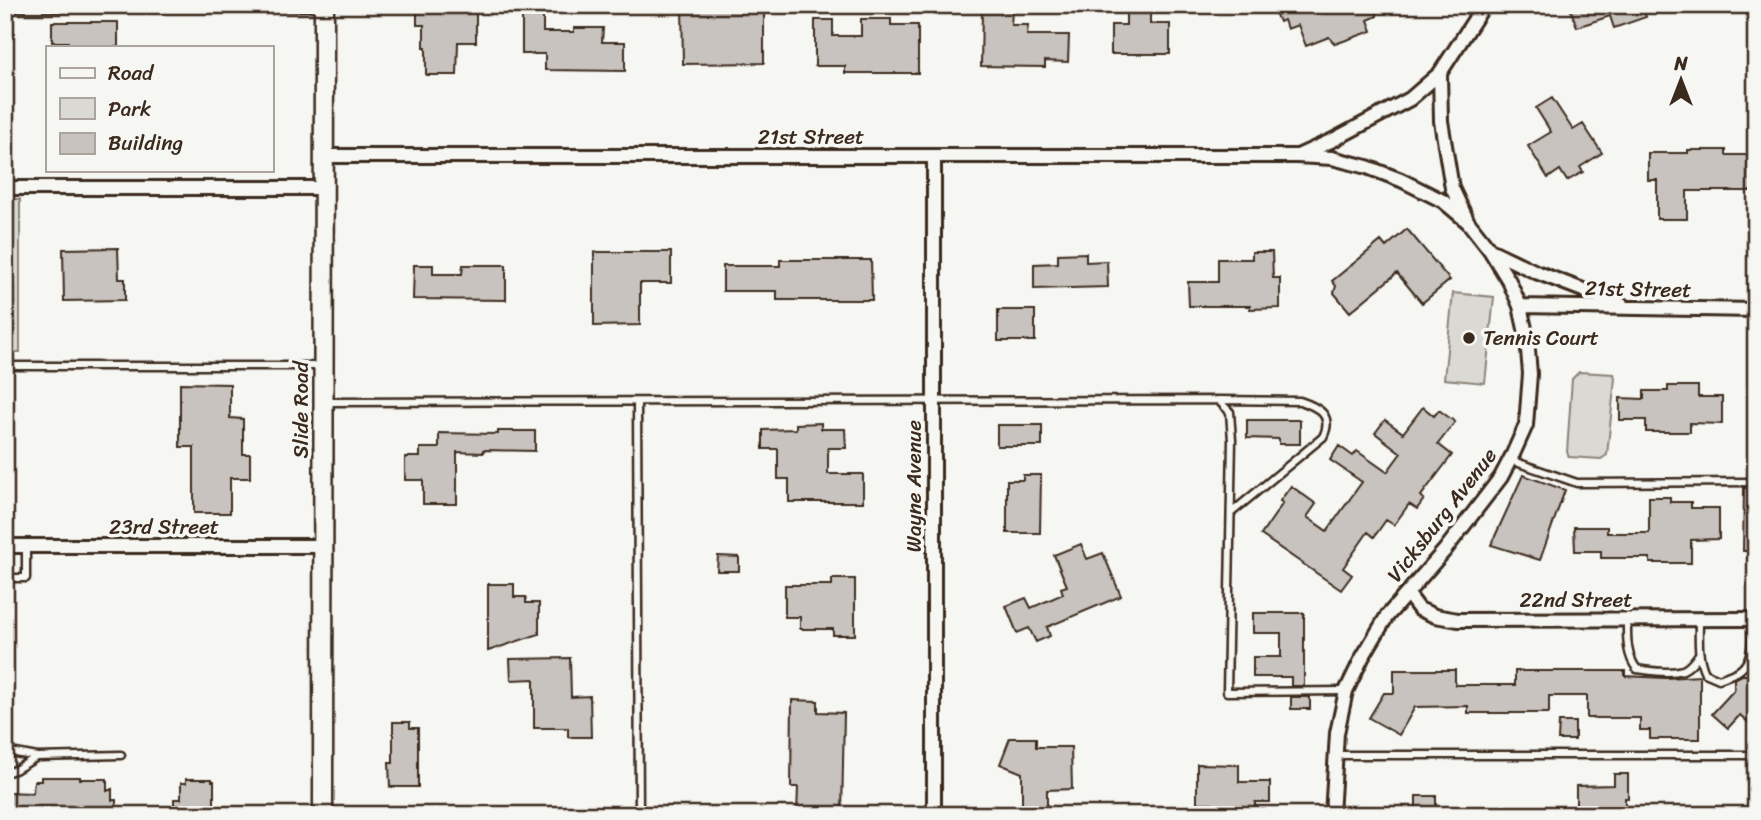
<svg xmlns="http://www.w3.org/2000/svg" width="1761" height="820" viewBox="0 0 1761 820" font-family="Sriracha,sans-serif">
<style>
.green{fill:#dad9d3;stroke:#8a8278;stroke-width:2}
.building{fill:#c8c3be;stroke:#3b2a1e;stroke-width:2}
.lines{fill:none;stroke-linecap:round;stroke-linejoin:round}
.service-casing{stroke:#3b2a1e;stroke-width:11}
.minor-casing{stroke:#3b2a1e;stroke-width:18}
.secondary-casing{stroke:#3b2a1e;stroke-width:23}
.service{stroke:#f6f6f2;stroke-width:6}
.minor{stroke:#f6f6f2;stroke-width:12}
.secondary{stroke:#f6f6f2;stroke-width:18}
.poi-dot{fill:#3b2a1e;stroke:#f6f6f2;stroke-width:2.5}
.labels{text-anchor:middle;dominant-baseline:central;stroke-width:7;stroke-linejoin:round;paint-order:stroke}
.street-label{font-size:21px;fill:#3b2a1e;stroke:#f6f6f2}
.poi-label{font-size:21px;fill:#3b2a1e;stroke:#f6f6f2;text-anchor:start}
</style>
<rect width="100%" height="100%" fill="#f6f6f2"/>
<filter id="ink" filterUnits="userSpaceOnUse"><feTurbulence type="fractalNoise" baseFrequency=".0143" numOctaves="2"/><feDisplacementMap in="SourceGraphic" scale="14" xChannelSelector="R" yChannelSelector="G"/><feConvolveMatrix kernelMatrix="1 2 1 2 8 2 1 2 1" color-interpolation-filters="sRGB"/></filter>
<g filter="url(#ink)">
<path class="green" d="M5 199H20V352H5Z
M1453 293 1494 297 1485 383 1444 379Z
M1579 372 1614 374 1615 378 1607 455 1601 459 1569 457 1567 452 1572 379Z"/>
<path class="building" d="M417 5H476V42H458L457 75H426V47H424V25H417Z
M682 5H764V63L683 64Z
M1272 5H1377V16L1368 20 1372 31 1335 44 1329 37 1306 46 1298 25 1287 29 1284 20 1279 22Z
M1569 5H1642L1646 17 1614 28 1610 16 1577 27Z
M1126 6H1150V24H1170V54H1111V25H1126Z
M982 10 1012 11 1011 25H1028L1027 35H1069L1068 62 1045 61V67L981 66Z
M522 12H543V32H574V28H603L602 42H625V71L545 70V54H522Z
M861 19H891V25H918V73H845V66H815V20H833V36H861Z
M52 22H118V47H68V42H52Z
M1552 98 1573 130 1583 124 1602 153 1580 167 1583 172 1567 181 1560 170 1548 178 1528 146 1551 132 1536 108Z
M1688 150H1726V155H1756V191H1687V219H1657V180H1648V153H1688Z
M1407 229 1450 280 1422 303 1397 273 1350 312 1334 293 1336 286 1332 281 1381 241 1386 247Z
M118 248 119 279H125V300L64 301 63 249Z
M594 252H671V283H640V325L594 326Z
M1252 252H1272L1273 278H1280V308L1250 309V306H1189L1188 282H1218V259H1252Z
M1086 253V262L1107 261 1108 287 1034 289V264L1058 263V254Z
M780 260H871L872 300H777V291H723V266H780Z
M414 265H433V274H462L463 265H506V300L413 299Z
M998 310H1035V341H998Z
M180 383 230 384V418L243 419V454H250V478H230V513H194V447H180Z
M1668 386H1698V397H1722V424L1690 423V432H1646V420H1620V398L1644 399V391H1668Z
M1423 407 1434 416 1439 410 1455 422 1438 444 1452 455 1421 496 1424 499 1417 509 1409 504 1394 525 1386 520 1374 537 1368 532 1343 568 1352 575 1341 590 1261 535 1283 503 1280 501 1291 486 1316 504 1307 517 1327 531 1362 482 1330 460 1339 446 1353 456 1357 451 1387 472 1401 453 1375 433 1385 420 1403 433Z
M1247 420H1300V444H1279V439L1247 438Z
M821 423V429H845L846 448H828V474H863V502H789V479H778V449H763V430L796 429V424Z
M997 425H1042V446H997Z
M498 431H535V451L483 450V453L457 452V504H423V480H405V457H420V448H439V433L498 434Z
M1023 475H1041L1040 533H1007V480H1023Z
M1523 475 1565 490 1540 560 1491 545Z
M1744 488H1756V551H1743Z
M1649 497H1670V502H1691V508H1719V539L1691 540V563H1650V558H1601V551H1575L1574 527H1607V533H1649Z
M1081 544 1087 559 1103 553 1121 596 1047 627 1050 636 1036 642 1029 628 1017 633 1006 606 1026 598 1031 608 1063 594 1061 588 1067 586 1054 555Z
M718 556 739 557V571H717Z
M832 579H855V635H833V629H800V617H785V585H832Z
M488 584H514V597H526V603H539V634L488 651Z
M1253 613H1304V686H1291V677H1253V657H1281V633H1253Z
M570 658 571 697 590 696 591 737H568V728H534V679L511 680 510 659Z
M1394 670H1455V685H1515V671H1625V676L1666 678 1700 676V739H1650V730H1640V718H1587V696H1549V713H1468V706L1415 707 1399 735 1369 718 1384 693H1394Z
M1742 675H1756V717L1750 724 1740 715 1728 728 1712 714 1734 690V679Z
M1291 697H1310V709H1291Z
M792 700 818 701V712L844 713 842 815H797L798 787H791Z
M393 722H410V728H418V787H390L389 763H393Z
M1559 722H1575V740H1558Z
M1010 738H1036V747H1071L1072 789 1047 790V815H1022V773L1000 764Z
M1197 764 1239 765V782H1270V802H1255V810H1212V803H1197Z
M1614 774H1628V798H1625V815H1576V786L1614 785Z
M41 777H80V779H107V791L112 789V800H116V813H106V815H5V792L33 793 34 781H41Z
M186 779H212V781H214V815H174V799H181V783H186Z
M1416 796H1436V815H1416Z"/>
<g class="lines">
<defs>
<path id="service" d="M5 8 322 7
M5 366H322
M1218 400 1300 401C1318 407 1334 415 1323 437L1231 513
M326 402 1218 400 1230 412 1232 440 1227 692 1346 691
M637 402 639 815
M1510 460 1577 483 1756 482
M5 578H26V546
M1699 619C1699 638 1697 656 1705 673L1719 679C1726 676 1735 674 1741 669 1755 658 1751 634 1751 619
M1627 620C1627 638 1626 655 1637 669 1651 671 1669 674 1683 670 1690 667 1695 660 1699 654
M5 751 37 757 121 755
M1335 755H1756
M5 773 15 770 37 757"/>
<path id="minor" d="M1300 155 1333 140 1410 99 1440 73
M324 156H1297L1332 158 1367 167 1401 180 1443 201 1468 222
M5 188H324
M1490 250 1536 272 1622 305
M1520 306 1756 310
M5 546H323
M1407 593 1419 609 1435 616 1458 620 1756 619
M934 815V157
M1332 815 1337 733 1346 691 1362 658 1387 616 1445 550 1501 477 1513 454 1526 425 1530 374 1527 338 1520 306 1509 281 1490 250 1468 222 1452 188 1441 121 1440 73 1484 5"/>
<path id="secondary" d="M323 815 324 5"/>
</defs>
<use href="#service" class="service-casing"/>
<use href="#minor" class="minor-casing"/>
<use href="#secondary" class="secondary-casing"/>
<use href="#service" class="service"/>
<use href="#minor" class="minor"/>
<use href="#secondary" class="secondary"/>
</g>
</g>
<circle class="poi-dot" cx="1469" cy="338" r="7"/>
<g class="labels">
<g class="street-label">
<text x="811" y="137">21st Street</text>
<text transform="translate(1638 289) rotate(1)">21st Street</text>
<text transform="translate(301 410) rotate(-90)">Slide Road</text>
<text transform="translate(914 486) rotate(-90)">Wayne Avenue</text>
<text transform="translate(1442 515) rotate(-52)">Vicksburg Avenue</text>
<text x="164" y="527">23rd Street</text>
<text x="1576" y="600">22nd Street</text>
</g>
<g class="poi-label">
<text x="1483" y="338">Tennis Court</text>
</g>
</g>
<rect width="1761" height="820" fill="none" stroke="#f6f6f2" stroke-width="28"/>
<rect x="14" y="14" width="1733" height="792" fill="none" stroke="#3b2a1e" stroke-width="2.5" filter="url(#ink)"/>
<rect x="46" y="46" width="228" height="126" fill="#f6f6f2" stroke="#aba49d" stroke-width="2"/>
<rect x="60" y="68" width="35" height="10" fill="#f6f6f2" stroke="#aba49d" stroke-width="2"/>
<text x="108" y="80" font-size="21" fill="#3b2a1e">Road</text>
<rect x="60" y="98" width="35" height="21" fill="#dad9d3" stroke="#aba49d" stroke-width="2"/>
<text x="108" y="116" font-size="21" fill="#3b2a1e">Park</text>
<rect x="60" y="133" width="35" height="21" fill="#c8c3be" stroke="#aba49d" stroke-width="2"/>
<text x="108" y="150" font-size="21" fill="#3b2a1e">Building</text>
<g transform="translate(1681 80)" stroke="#f6f6f2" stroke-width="5" paint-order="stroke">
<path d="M0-5L12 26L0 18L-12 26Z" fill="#3b2a1e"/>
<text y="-10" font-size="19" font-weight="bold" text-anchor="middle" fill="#3b2a1e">N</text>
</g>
</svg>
